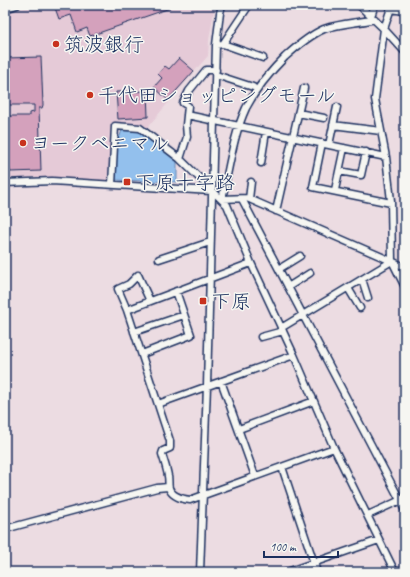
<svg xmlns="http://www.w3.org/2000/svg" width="410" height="577" viewBox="0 0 410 577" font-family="Caveat,'Klee One',sans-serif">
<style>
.built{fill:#e5cad7}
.water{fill:#93c0ed;stroke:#6386b4}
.building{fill:#d4a1bc;stroke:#1b2f5e}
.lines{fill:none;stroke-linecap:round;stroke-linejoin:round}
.minor-casing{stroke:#1b2f5e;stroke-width:9}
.minor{stroke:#f6f6f2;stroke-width:6}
.poi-dot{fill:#c8321e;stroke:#f6f6f2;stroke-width:1.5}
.labels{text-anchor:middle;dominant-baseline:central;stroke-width:3;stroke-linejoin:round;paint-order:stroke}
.poi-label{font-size:20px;fill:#1b2f5e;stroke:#f6f6f2;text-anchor:start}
</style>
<rect width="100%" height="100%" fill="#ecdce2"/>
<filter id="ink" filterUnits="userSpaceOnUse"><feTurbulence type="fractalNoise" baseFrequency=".025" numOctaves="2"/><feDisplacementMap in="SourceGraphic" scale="8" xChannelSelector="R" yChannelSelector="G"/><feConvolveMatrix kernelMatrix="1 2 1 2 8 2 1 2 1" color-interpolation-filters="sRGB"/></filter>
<g filter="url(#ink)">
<path class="built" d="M38 5H215L209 40 208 56 199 66 146 129 139 124 111 123 109 178 107 180 42 177 5 179V13Z"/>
<path class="water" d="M122 130 141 131 177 161V182L115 180 117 136H120Z"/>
<path class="building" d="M54 5H169L170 8 90 36 87 28 77 32 71 15 59 19Z
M41 57 43 105 42 108H39L41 171 10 172 9 164H5V122H7V116H29V113L34 112V105H5V61H6V58Z
M179 58 194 71 168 100 154 87 162 78 158 74 165 66 169 69Z
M147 91 148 117 118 119 116 92Z"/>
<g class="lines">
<defs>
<path id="minor" d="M359 5 384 29 405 52
M392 5 384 29 375 99 386 157 391 201 392 261 405 287
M5 9 17 5
M390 9 405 11
M371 16 375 5
M223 44 249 5
M216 45 223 44 263 58
M216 70H206L189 91 183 103 188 106 186 125 187 137 180 159 227 205 251 263 294 355 334 448 395 572
M216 75 253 87
M298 113 324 118
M187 115 386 157
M333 125 381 131
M322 143 313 187 391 203
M329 145 337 107
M261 163 266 132
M339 171 361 175 366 152
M5 183 52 181 211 191
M112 185 115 126 140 128 180 159
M335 190 344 148
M222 199C229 169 233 136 246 108 256 89 270 72 285 57 296 47 310 35 324 29 341 23 358 23 375 19
M222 199 247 198 405 267
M242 199 400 500 405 511
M249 199 251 182
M276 211 304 88
M159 259 210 242
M251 263 127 310 170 441V448L163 451 162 454C164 461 167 469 168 476 169 480 168 485 169 488 172 497 182 499 190 500L334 448
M279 269 300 256
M362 279 368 298
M288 287 310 273
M348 288 360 308
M127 310 118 289 129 284 138 275 150 301
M281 328 392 261
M134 332 184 315
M261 337 283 331
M142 354 191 335 176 291
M221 381 255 476
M158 404 294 355
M239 429 314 401
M282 467 317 572
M368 515 405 498
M5 529 157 488 168 487
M200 572 207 386 216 45 220 13 222 5
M287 572 379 540"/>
</defs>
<use href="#minor" class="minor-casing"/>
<use href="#minor" class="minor"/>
</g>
</g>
<g class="poi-dot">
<circle cx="56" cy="44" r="4"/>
<circle cx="90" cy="95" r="4"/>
<circle cx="23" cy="143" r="4"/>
<rect x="123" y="178" width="8" height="8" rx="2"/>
<rect x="199" y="297" width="8" height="8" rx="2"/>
</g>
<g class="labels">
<g class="poi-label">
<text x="64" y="44">筑波銀行</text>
<text x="98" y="95">千代田ショッピングモール</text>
<text x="31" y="143">ヨークベニマル</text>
<text x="135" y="182">下原十字路</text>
<text x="211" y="301">下原</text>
</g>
</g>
<rect width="410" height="577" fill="none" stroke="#f6f6f2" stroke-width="20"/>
<rect x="10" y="10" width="390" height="557" fill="none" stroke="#1b2f5e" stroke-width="1.5" filter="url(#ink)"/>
<path d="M264 551v6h74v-6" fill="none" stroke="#1b2f5e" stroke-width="2"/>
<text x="270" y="551" font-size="12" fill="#1b2f5e" stroke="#f6f6f2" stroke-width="3" paint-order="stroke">100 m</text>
</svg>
